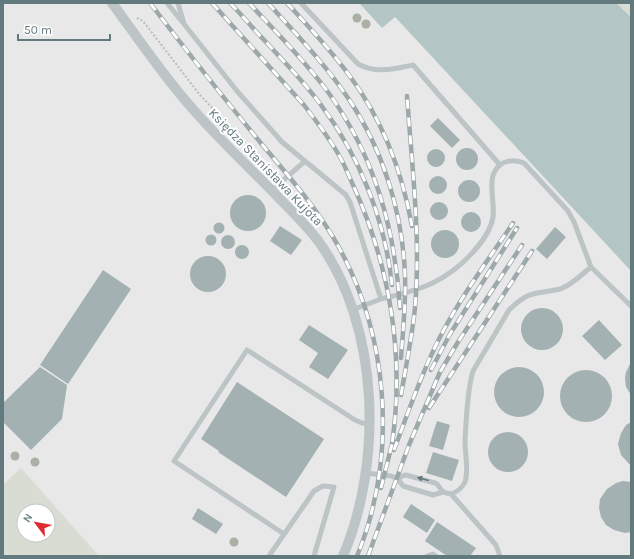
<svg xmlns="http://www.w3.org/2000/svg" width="634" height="559" viewBox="0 0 634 559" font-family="Karla,sans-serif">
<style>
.built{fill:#e7e8e7;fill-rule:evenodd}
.green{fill:#d8dcd3;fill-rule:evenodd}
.water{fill:#b4c5c5}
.building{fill:#a4b1b3}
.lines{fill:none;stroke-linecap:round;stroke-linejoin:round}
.path{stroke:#b8bdbe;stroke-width:2;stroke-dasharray:2 2;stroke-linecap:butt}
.lane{stroke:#bdc4c6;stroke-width:5}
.street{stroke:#bdc4c6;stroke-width:10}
.rail-casing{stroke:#9da8aa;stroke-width:4.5}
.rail{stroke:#fff;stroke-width:3;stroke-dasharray:9;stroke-linecap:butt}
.tree{fill:#aab0a3}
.oneway{fill:#627a7e}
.labels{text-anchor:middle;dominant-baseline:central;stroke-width:4;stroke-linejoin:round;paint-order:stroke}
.street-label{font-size:13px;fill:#627a7e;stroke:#fff}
</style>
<rect width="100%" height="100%" fill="#f7f6f4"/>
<path class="built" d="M3 3H359L382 28 394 16 631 271V556H3ZM24 511H48V535H24Z"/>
<path class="green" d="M616 3H631V17Z
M21 468 99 556H3V485ZM24 511H48V535H24Z"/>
<path class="water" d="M359 3H616L631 17V271L395 17 382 28Z"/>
<path class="building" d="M438 118 460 140 452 148 430 126Z
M456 159a11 11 0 1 1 22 0a11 11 0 1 1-22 0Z
M427 158a9 9 0 1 1 18 0a9 9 0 1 1-18 0Z
M429 185a9 9 0 1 1 18 0a9 9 0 1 1-18 0Z
M458 191a11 11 0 1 1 22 0a11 11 0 1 1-22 0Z
M230 213a18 18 0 1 1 36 0a18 18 0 1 1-36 0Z
M430 211a9 9 0 1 1 18 0a9 9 0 1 1-18 0Z
M461 222a10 10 0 1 1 20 0a10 10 0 1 1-20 0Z
M213.5 228a5.5 5.5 0 1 1 11 0a5.5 5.5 0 1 1-11 0Z
M280 226 302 240 291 255 270 241Z
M555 227 566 237 547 259 536 249Z
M431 244a14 14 0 1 1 28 0a14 14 0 1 1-28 0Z
M205.5 240a5.5 5.5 0 1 1 11 0a5.5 5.5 0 1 1-11 0Z
M221 242a7 7 0 1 1 14 0a7 7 0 1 1-14 0Z
M235 252a7 7 0 1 1 14 0a7 7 0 1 1-14 0Z
M190 274a18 18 0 1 1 36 0a18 18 0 1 1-36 0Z
M103 270 131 289 68 384 40 365Z
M521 329a21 21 0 1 1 42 0a21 21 0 1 1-42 0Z
M599 320 622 345 605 360 582 336Z
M309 325 348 350 328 379 309 367 318 353 299 340Z
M631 362V395L626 387 625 378 626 372Z
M494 392a25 25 0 1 1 50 0a25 25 0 1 1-50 0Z
M40 367 67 385 62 419 31 450 3 422V403Z
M560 396a26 26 0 1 1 52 0a26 26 0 1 1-52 0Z
M237 382 324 439 286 497 218 452 219 451 201 439Z
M437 421 450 425 443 450 429 446Z
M631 422V466L621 455 618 444 621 433 626 425Z
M488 452a20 20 0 1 1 40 0a20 20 0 1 1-40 0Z
M433 452 459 460 452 481 426 473Z
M623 481 631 482V532L625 533 614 530 606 525 601 517 599 508 600 499 607 489 616 483Z
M411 504 435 520 427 533 403 517Z
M198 508 223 524 216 534 192 519Z
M437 522 476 548 470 556H447L425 541Z"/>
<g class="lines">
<path class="path" d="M137 18 143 21 200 95 250 148 252 154"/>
<path class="lane" d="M167 3 184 24 178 3
M301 3 358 64C376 74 394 69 413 65L500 165
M184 24 237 91 282 142 346 195 350 202 381 299 352 310
M272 190 304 162
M381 299C420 290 447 282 474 251 483 241 491 230 493 217 495 204 488 182 495 171 501 160 513 159 524 163L568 211 574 222 591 267 631 306
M366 473 391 476 398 479 403 486 433 495 443 492 451 494 496 545 500 556
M398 479 402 476 406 475 435 483 437 484 443 492
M451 494C457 492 462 488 465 482 469 470 465 454 465 442 466 421 467 391 473 371L509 310C530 289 535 295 560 289 572 285 581 275 591 267
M284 534 174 461 247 350 355 420 362 423 370 424
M269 556 314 491 323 486 334 487 314 556
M427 556 433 554 436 556"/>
<path class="street" d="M112 3C140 41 167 81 199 116 224 144 252 170 278 197 292 211 307 226 319 242 380 327 383 462 343 556"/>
<defs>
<path id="rail" d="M150 3C186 50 222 96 260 142 285 172 312 202 333 237 389 331 399 454 357 556
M212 3 304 105C317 122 330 139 340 157 345 166 349 176 353 185 390 266 405 356 392 444
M230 3C243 16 254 30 267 43 285 63 305 83 321 105 360 157 385 220 392 285
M249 3C276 32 304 60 328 92 375 157 395 229 400 308
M268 3C296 34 325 64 348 98 383 149 403 214 405 276 406 303 403 330 401 358
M287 3C308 26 330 49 349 75 382 119 402 171 412 226
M431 370 450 334 517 228
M401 395C406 366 412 337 415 308 421 237 412 167 407 96
M429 408 532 251
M394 450C408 413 421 374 439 339 460 298 488 260 513 223
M381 488 393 440
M368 556 409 445 440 372 458 342 522 245"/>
</defs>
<use href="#rail" class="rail-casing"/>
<use href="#rail" class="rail"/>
</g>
<g class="tree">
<circle cx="357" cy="18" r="4.5"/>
<circle cx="366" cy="24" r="4.5"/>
<circle cx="15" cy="456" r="4.5"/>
<circle cx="35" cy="462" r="4.5"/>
<circle cx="234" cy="542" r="4.5"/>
</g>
<defs><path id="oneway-solid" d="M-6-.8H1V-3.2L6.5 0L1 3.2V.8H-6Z"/></defs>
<use class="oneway" href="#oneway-solid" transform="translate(423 479) rotate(-165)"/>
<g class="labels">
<g class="street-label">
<text transform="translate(266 167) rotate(46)">Księdza Stanisława Kujota</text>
</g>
</g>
<rect width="634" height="559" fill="none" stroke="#627a7e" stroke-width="8"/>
<g transform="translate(36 523) rotate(302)"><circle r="19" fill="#ffffff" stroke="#c0cacb"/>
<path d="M0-3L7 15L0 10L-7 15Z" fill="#df2b31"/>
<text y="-6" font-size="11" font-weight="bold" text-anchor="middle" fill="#627a7e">N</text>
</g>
<path d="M18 34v6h92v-6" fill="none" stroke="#627a7e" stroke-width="2"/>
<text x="24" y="34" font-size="12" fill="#627a7e" stroke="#ffffff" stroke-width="3" paint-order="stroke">50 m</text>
</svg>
